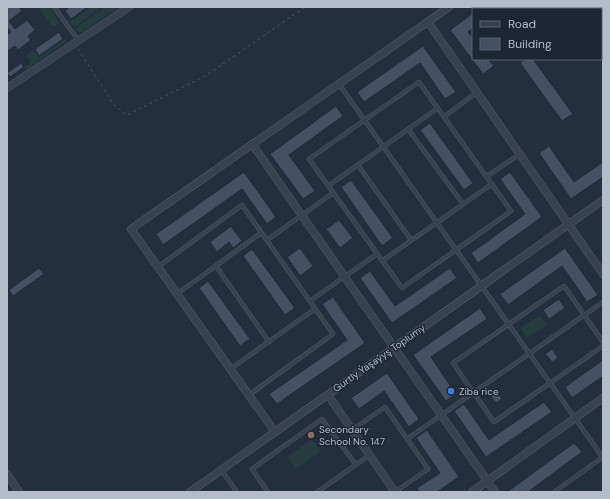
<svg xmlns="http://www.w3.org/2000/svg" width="610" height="499" viewBox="0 0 610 499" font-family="'DM Sans',sans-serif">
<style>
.green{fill:#263c3f}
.building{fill:#455162;stroke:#1f2835}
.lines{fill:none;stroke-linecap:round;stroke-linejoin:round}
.lane-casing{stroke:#565f6c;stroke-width:4.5}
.street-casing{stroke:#565f6c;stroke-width:8}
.path{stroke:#44595c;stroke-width:1;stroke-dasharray:3 3;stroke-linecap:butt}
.lane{stroke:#38414e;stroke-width:3.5}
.street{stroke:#38414e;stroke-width:7}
.shop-dot{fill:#3f7fe0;stroke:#1d2633;stroke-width:1.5}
.education-dot{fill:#8d6e63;stroke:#1d2633;stroke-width:1.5}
.labels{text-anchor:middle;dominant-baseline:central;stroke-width:3;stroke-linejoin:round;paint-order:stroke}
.street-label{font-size:10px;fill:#b4bcc9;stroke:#1d2633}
.poi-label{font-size:10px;fill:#b4bcc9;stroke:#1d2633;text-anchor:start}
</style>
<rect width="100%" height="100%" fill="#242f3e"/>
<path class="green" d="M38 7H49L59 21V24L55 26 51 25Z
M90 7H102L74 27 70 22Z
M105 7H119L82 32 76 31 75 28Z
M66 38 67 41 26 70 24 67 31 62 26 55 33 50 39 58Z
M540 315 547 325 527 338 520 328Z
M312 439 321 451 296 469 287 457Z"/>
<path class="building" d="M7 7H19L22 11 9 21 15 29 27 20 35 30 28 36 31 40 18 50 15 46 7 51V35L11 32 7 27Z
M70 7H88L71 19 65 11Z
M473 13V28L468 32 473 38V59H488L494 66 483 74 450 30Z
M59 32 63 39 39 56 35 49Z
M423 46 456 92 445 99 420 63 364 102 357 92Z
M525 59H533L573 114 562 121 520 63Z
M21 63 24 67 10 77 7 73Z
M336 106 343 116 289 155 315 191 303 199 270 154Z
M430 123 473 183 464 190 420 130Z
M549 146 574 182 603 162V177L571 199 539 153Z
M244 172 276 217 267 224 242 189 163 245 156 234Z
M510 172 542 217 478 263 471 253 525 214 500 179Z
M351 180 393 238 382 246 341 187Z
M339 220 353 238 340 248 326 229Z
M231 226 242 241 233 248 229 242 217 252 210 242Z
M300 248 313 266 300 276 287 257Z
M565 248 598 295 587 302 562 266 508 305 500 294Z
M252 249 295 308 285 315 243 256Z
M39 268 44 274 13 296 9 290Z
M450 268 457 278 392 323 360 278 370 271 395 306Z
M208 281 250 339 240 346 199 288Z
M333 297 365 343 277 404 269 394 347 340 322 304Z
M559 299 565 308 549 319 543 310Z
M480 308 487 319 431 357 456 394 446 401 413 355Z
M552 349 558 358 552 362 545 354Z
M603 360V376L572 398 565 387Z
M387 373 419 419 409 427 384 391 359 409 351 398Z
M496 390 502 399 496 403 490 395Z
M544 402 552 412 486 457 454 411 464 404 489 440Z
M427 430 459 477 437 492H419L417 488 440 473 416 438Z
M574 443 582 452 528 492H507Z"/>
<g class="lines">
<defs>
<path id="lane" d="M54 7 78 40
M419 82 511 211 402 288 309 159Z
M339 84 603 458
M444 117 477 92
M408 129 463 204
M358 165 411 240
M487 176 520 154
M328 186 438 108
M267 240 333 193
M382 261 492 184
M216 266 269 342
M158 267 242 205 333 334 249 395
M177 294 261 233
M310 301 377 254
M603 342 564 286 453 363 494 422 603 346
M230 369 315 309
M352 430 385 407 428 469 395 492
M407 439 603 302
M221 470 237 492
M268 492 252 469 322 419 356 465
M317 492 370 455
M554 492 603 457"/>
<path id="street" d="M428 22 603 274
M7 88 129 7
M252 144 495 492
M328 395 395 492
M275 432 131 229 449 7
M7 474 19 492
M190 492 603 200
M472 492 603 398"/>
</defs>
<use href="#lane" class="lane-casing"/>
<use href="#street" class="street-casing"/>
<path class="path" d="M78 49 114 105 127 115 207 75 305 7"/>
<use href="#lane" class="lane"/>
<use href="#street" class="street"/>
</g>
<circle class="shop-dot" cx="451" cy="391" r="4"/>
<circle class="education-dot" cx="311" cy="435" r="4"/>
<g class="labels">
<g class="street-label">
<text transform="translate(379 358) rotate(-35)">Gurtly Ýaşaýyş Toplumy</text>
</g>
<g class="poi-label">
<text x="459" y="391">Ziba rice</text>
<text x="319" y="429">Secondary<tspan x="319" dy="12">School No. 147</tspan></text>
</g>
</g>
<rect width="610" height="499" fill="none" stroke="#b4bcc9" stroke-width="16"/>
<rect x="472" y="8" width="130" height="52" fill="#1d2633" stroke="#59626f"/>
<rect x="480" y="21" width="20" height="6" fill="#38414e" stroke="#59626f"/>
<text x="508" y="28" font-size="12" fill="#b4bcc9">Road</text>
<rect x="480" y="38" width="20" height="12" fill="#455162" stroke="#59626f"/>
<text x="508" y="48" font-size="12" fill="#b4bcc9">Building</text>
</svg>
